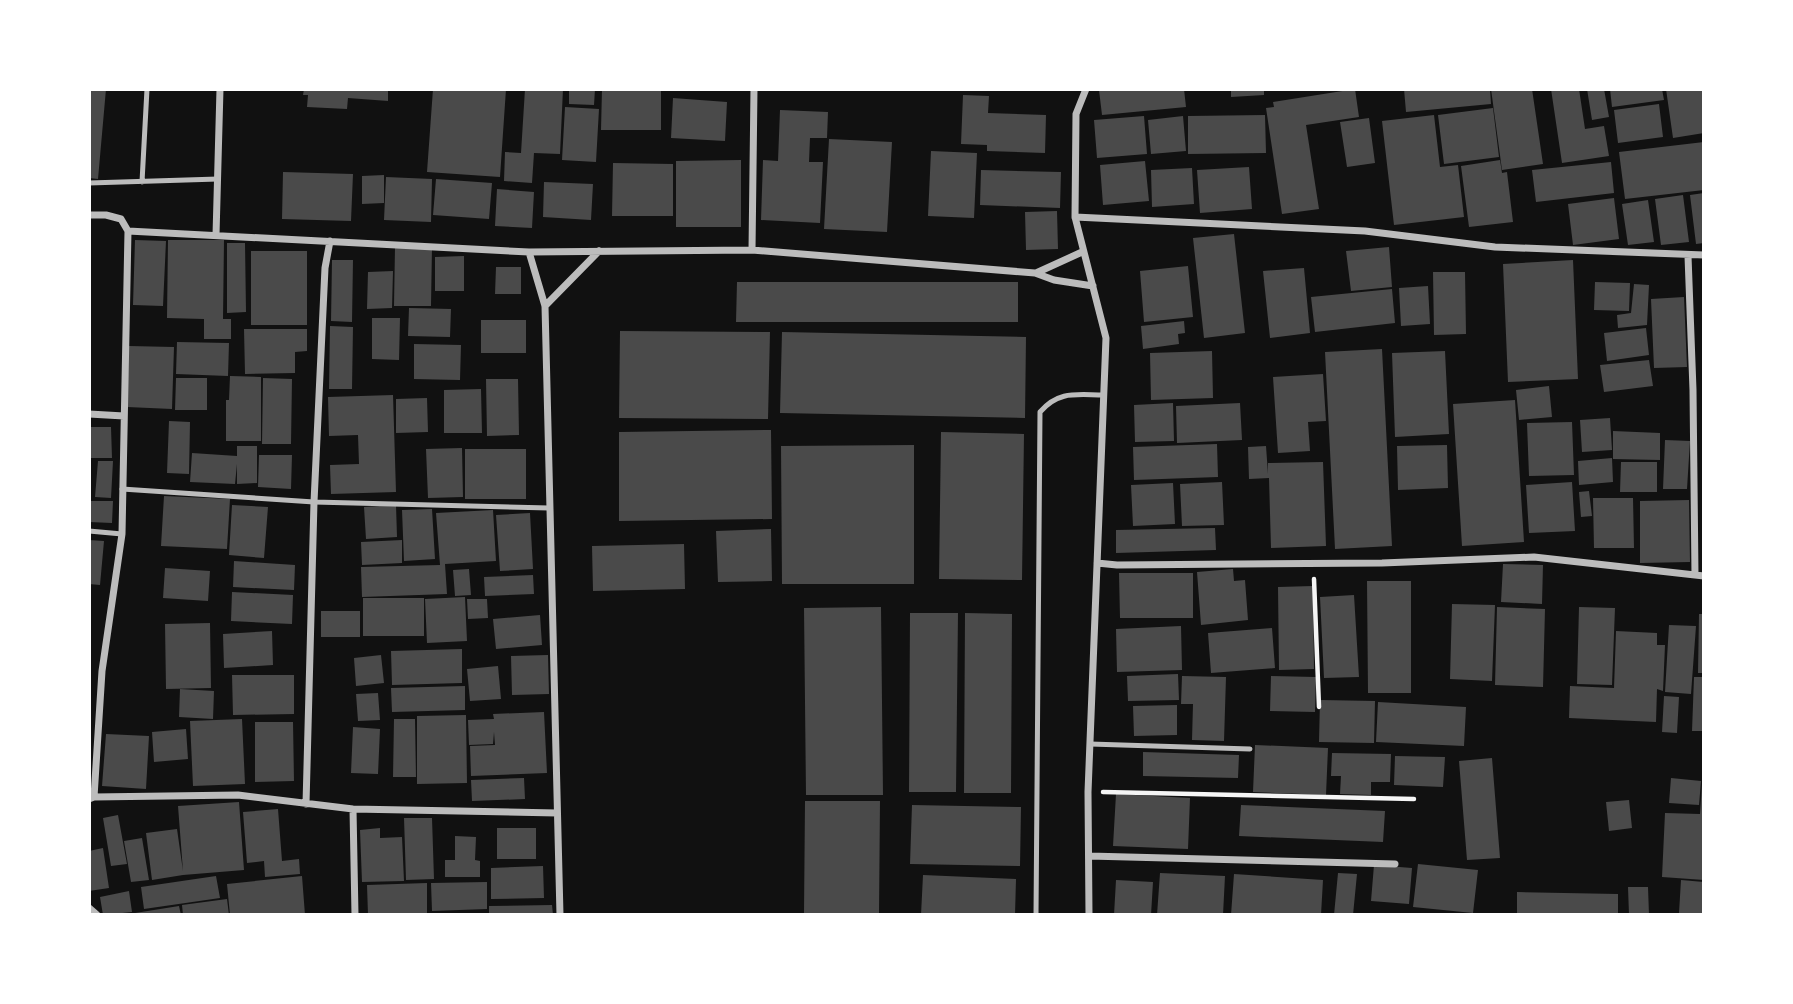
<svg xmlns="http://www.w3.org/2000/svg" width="1793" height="1004" viewBox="0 0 1793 1004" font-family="'Public Sans',sans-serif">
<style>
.building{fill:#4a4a4a}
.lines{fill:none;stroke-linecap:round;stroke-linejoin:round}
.path{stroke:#f5f5f5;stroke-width:4.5}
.service{stroke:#bcbcbc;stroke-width:5}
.minor{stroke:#bcbcbc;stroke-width:7}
</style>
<rect width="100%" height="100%" fill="#111"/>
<path class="building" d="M89 89H106L98 179 89 178Z
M304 89H388V101L348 98 347 109 307 107 308 95H303Z
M433 89H506L500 177 427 172Z
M525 89H563L560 154 534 153 532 183 504 181 505 152 521 153Z
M569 89H595L594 105 569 104Z
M602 89H661V130H601Z
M1184 89 1186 107 1102 115 1099 90Z
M1231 89H1264V95L1231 97Z
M1355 89 1359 117 1306 125 1319 209 1282 214 1266 108 1274 107 1273 102Z
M1404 89H1490L1491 104 1406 112Z
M1491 89H1532L1543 164 1502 170Z
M1551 89H1579L1585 129 1604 126 1609 156 1562 163Z
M1587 89H1604L1609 117 1592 120Z
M1610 89H1662L1664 100 1612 107Z
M1666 89H1704V133L1673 138Z
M963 95 989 96 988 113 1046 115 1045 153 987 151V145L961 144Z
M673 98 727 102 725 141 671 138Z
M1659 104 1663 137 1618 143 1614 110Z
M565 107 599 109 596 162 562 160Z
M1493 108 1499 157 1444 164 1438 115Z
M780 110 828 112 827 138H810L809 162H823L820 223 761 220 763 160 778 161Z
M1265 115 1266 153 1188 154V116Z
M1434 115 1440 167 1458 165 1464 217 1394 225 1382 121Z
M1144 116 1147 154 1097 158 1094 120Z
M1183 116 1186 151 1151 154 1148 120Z
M1369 118 1375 163 1347 167 1340 122Z
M829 139 892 142 887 232 824 229Z
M1704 142V190L1625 199 1619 152Z
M931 151 977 153 974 218 928 216Z
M741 160V227H676V161Z
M1500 160 1502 173 1507 172 1513 222 1469 227 1461 166Z
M1145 161 1149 201 1103 205 1100 165Z
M1611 162 1614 193 1536 202 1532 170Z
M613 163 673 164V216H612Z
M1249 167 1252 209 1200 213 1197 170Z
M1192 168 1194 204 1152 207 1151 170Z
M981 170 1061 172 1060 208 980 205Z
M283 172 353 174 351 221 282 219Z
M384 175V203L362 204V176Z
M386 177 432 179 431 222 384 220Z
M436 179 492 183 489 219 433 215Z
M544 182 593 184 591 220 543 217Z
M497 189 534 192 532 228 495 226Z
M1704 193V243L1696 244 1690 195Z
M1683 195 1689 242 1661 245 1655 199Z
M1614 198 1619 239 1573 245 1568 204Z
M1648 200 1654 242 1628 245 1622 204Z
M1057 211 1058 249 1026 250 1025 212Z
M1234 234 1245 333 1204 338 1193 238Z
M135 240 166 241 163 306 133 305Z
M168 240H224L223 319H231V339H204V319L167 318Z
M227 243H245L246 312 227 313Z
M395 247H432L431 306H394Z
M1389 247 1392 287 1351 291 1346 251Z
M251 251H307V325H251Z
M464 256V291H435V257Z
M332 260H353L352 322 331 321Z
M1573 260 1578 379 1508 382 1503 264Z
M1188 266 1193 317 1144 322 1140 271Z
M496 267H521V294H495Z
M1304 268 1310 333 1270 338 1263 271Z
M393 271 392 308 367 309 368 272Z
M1433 272H1465L1466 334 1434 335Z
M737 282H1018V322H736Z
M1595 282 1630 283 1629 311 1594 310Z
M1634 284 1649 285 1647 325 1618 328 1617 315 1631 313Z
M1428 286 1430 324 1401 326 1399 288Z
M1392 289 1395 323 1315 332 1311 297Z
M1684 297 1687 367 1654 368 1651 299Z
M409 308 451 309 450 337 408 336Z
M372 318H400L399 360 372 359Z
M481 320H526V353H481Z
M1184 321 1185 333 1178 334 1179 344 1143 349 1141 326Z
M330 326 353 327 352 389H329Z
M1646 328 1649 355 1607 361 1604 333Z
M244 329H307V351L295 352V373L245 374Z
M620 331 770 332 768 419 619 418Z
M782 332 1026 337 1025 418 780 413Z
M177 342 229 343 228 376 176 374Z
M414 344 461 345 460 380 414 379Z
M129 346 174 347 172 409 127 407Z
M1382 349 1392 546 1335 549 1325 352Z
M1212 351 1213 398 1151 400 1150 353Z
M1445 351 1449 434 1395 437 1392 353Z
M1649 360 1653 386 1604 392 1600 365Z
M1323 374 1326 421 1308 422 1310 451 1278 453 1273 377Z
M230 376 261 377V441H226V400H229Z
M176 378H207V410H175Z
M263 378 292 379 291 444H262Z
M486 379H518L519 435 487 436Z
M1549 386 1552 417 1519 420 1516 390Z
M481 389 482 433H444V390Z
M393 395 396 492 331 494 330 465 359 464 358 435 329 436 328 397Z
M427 398 428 432 396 433V399Z
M1515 400 1524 542 1462 546 1453 404Z
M1173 403 1174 441 1135 442 1134 405Z
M1240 403 1242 440 1177 443 1176 406Z
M1610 418 1612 450 1582 452 1580 420Z
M169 421 190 422 189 474 167 473Z
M1572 422 1574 475 1529 476 1527 423Z
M89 427H111L112 458H89Z
M771 430 772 519 619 521V432Z
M1613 431 1660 433V460L1613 459Z
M941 432 1024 434 1022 580 939 579Z
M1665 440 1690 441 1687 489H1663Z
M1217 444 1218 477 1134 480 1133 447Z
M914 445V584H782L781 446Z
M1447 445 1448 488 1398 490 1397 446Z
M237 446H257V483L237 484V464L235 484 190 482 192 453 237 456Z
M1266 446 1268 474V463L1323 462 1326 546 1271 548 1269 478 1249 479 1248 447Z
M462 448 463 497 428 498 426 449Z
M465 449H526V499H465Z
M259 455H292L291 489 258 487Z
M1612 458 1613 482 1579 485 1578 461Z
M98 461H113L111 498 95 497Z
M1621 462H1657V492H1620Z
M1222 482 1224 525 1182 526 1180 484Z
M1572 482 1575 531 1529 533 1526 485Z
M1173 483 1175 524 1133 526 1131 485Z
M1589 491 1592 516 1581 517 1579 492Z
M164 496 230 499 227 549 161 546Z
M1593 498H1633L1634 548H1594Z
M1689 500 1690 562 1640 563V501Z
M89 501H113L112 523 89 522Z
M232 505 268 507 264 558 229 555Z
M396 505 397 537 366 539 364 507Z
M432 509 435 559 404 561 402 510Z
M493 510 496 561 445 564 447 594 362 597 361 567 440 565 436 513Z
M530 513 533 569 500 571 496 515Z
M1215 528 1216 550 1116 553V530Z
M771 529 772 581 718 582 716 531Z
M89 540 104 541 100 585 89 584Z
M402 540V563L362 565 361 542Z
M684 544 685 589 593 591 592 546Z
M234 561 295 565 294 590 233 587Z
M1503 564 1543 565 1542 604 1501 602Z
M165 568 210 571 208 601 163 598Z
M469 569 471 595 455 596 453 570Z
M1233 569 1234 581 1245 580 1248 620 1201 625 1197 572Z
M1119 573H1193V618H1120Z
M533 575 534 594 485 596 484 577Z
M1367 581H1411V693H1368Z
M1313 586 1314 669 1279 670 1278 587Z
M232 592 293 595 292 624 231 621Z
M1354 595 1359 677 1324 678 1320 597Z
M465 597 467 641 427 643 425 599Z
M363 598H424V636H363Z
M467 599H487L488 618 468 619Z
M1452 604 1495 605 1492 681 1450 679Z
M881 607 883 795H806L804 608Z
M1497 607 1545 609 1543 687 1495 685Z
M1579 607 1615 608 1612 685 1577 684Z
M321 611H360V637H321Z
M910 613H958L956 792H909Z
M965 613 1012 614 1011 793H964Z
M1699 614H1704V673H1698Z
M540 615 542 645 496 649 493 619Z
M210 623 211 688 166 689 165 624Z
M1669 625 1696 626 1691 694 1665 692Z
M1181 626 1182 670 1117 672 1116 629Z
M1272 628 1275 668 1211 673 1208 633Z
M272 631 273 665 224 668 223 634Z
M1616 631 1657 633V645H1665L1663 691 1657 689 1656 722 1569 718 1570 686 1614 688Z
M462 649V683L392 685 391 651Z
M381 655 384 683 356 686 354 658Z
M548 655 549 694 512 695 511 656Z
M498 666 501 699 470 701 467 669Z
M1178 674 1179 700 1128 701 1127 676Z
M232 675H294V714L233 715Z
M1182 676 1226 677 1224 741 1192 740 1193 704H1181Z
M1271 676 1316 677 1315 712 1270 711Z
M1694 677H1704V731H1692Z
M465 686V710L392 712 391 688Z
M180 689 214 691 213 719 179 717Z
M378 693 380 720 358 721 356 694Z
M1664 696 1679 697 1677 733 1662 732Z
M1320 700 1375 701 1374 743 1319 742Z
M1378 702 1466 707 1464 746 1376 742Z
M1177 705V735L1134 736 1133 706Z
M544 712 547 773 471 776 470 746 495 745 494 732 493 744 469 745 468 720 494 719 493 714Z
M466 715 467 783 417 784V716Z
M242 719 245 784 193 786 190 721Z
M394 719H415L416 777H393Z
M255 722H293L294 781 255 782Z
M353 727 380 729 378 774 351 773Z
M186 729 188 759 154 762 152 732Z
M106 734 149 736 146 789 102 786Z
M1255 745 1328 748 1326 795 1253 792Z
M1143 752 1239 755 1238 778 1143 776Z
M1332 753 1391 754 1390 782H1371V795L1340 794 1341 776H1331Z
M1395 756 1445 757 1443 787 1394 785Z
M1492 758 1500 858 1467 860 1459 761Z
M524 778 525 799 472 801 471 780Z
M1671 778 1701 781 1699 805 1669 803Z
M1702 784H1704V880L1662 877 1665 813 1700 814Z
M1116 794 1190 798 1188 849 1113 846Z
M1629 800 1632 828 1609 831 1606 802Z
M805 801H880L879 913H804Z
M239 802 244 870 183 875 152 880 146 833 177 829 183 871 178 806Z
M912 805 1021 807 1020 866 910 864Z
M1241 805 1385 811 1383 842 1239 836Z
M278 809 282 861 299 859 300 874 265 877 264 861 247 863 243 812Z
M118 815 127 864 111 866 103 818Z
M404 818H432L434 879 406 880Z
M380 828V838L402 837 404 881 362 882 360 830Z
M497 828H536V859H497Z
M455 836 476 837 475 860 480 861V877H445V860H455Z
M142 838 149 880 131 882 124 841Z
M103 848 109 888 89 891V851Z
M1418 864 1478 870 1473 913 1413 907Z
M1374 865 1412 868 1409 904 1371 901Z
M543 866 544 898 491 899V868Z
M1160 873 1225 876 1223 915H1157Z
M1338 873 1357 874 1353 915H1334Z
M1234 874 1323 880 1321 915H1231Z
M923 875 1016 879 1015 915H921Z
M216 876 220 898 144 909 141 887Z
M302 876 305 915H230L227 884Z
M1116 880 1153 882 1151 915H1114Z
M1681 880 1704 882V915L1679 913Z
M487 882V909L432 911 431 883Z
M427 883V915H368L367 885Z
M1628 887H1648L1649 915H1629Z
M129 891 132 912 103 915 100 897Z
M1517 892 1618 894V915H1517Z
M227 899 229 915H183L182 905Z
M552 905 553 915H489V906Z
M179 906 181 915H135V913Z"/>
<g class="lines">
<path class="path" d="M1314 579 1319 707
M1103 792 1414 799"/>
<path class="service" d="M142 182 147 89
M89 183 218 179
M122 489 314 502 549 508
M89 531 122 534
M1090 744 1250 749
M1036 915 1040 412C1059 390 1077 395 1104 395"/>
<path class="minor" d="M1086 89 1076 114 1075 217 1106 338 1088 792 1089 915
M89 215H106L121 219 128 231 529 252 752 250 1035 273 1054 280 1093 286
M1075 217 1365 231 1495 247 1704 255
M216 235 220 89
M752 250 754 89
M529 252 545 306 560 915
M1688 256 1693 390 1695 575
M1036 273 1082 252
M545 306 599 251
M89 414 124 416
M1097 563 1117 565 1382 563 1534 557 1704 576
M94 797 238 795 353 809 557 813
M89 799 94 797 102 671 122 534 128 231
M306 804 314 502 325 268 330 241
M353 809 355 915
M1089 856 1395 864
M89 908 97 915"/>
</g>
<rect width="1793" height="1004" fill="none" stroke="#ffffff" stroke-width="182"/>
</svg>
